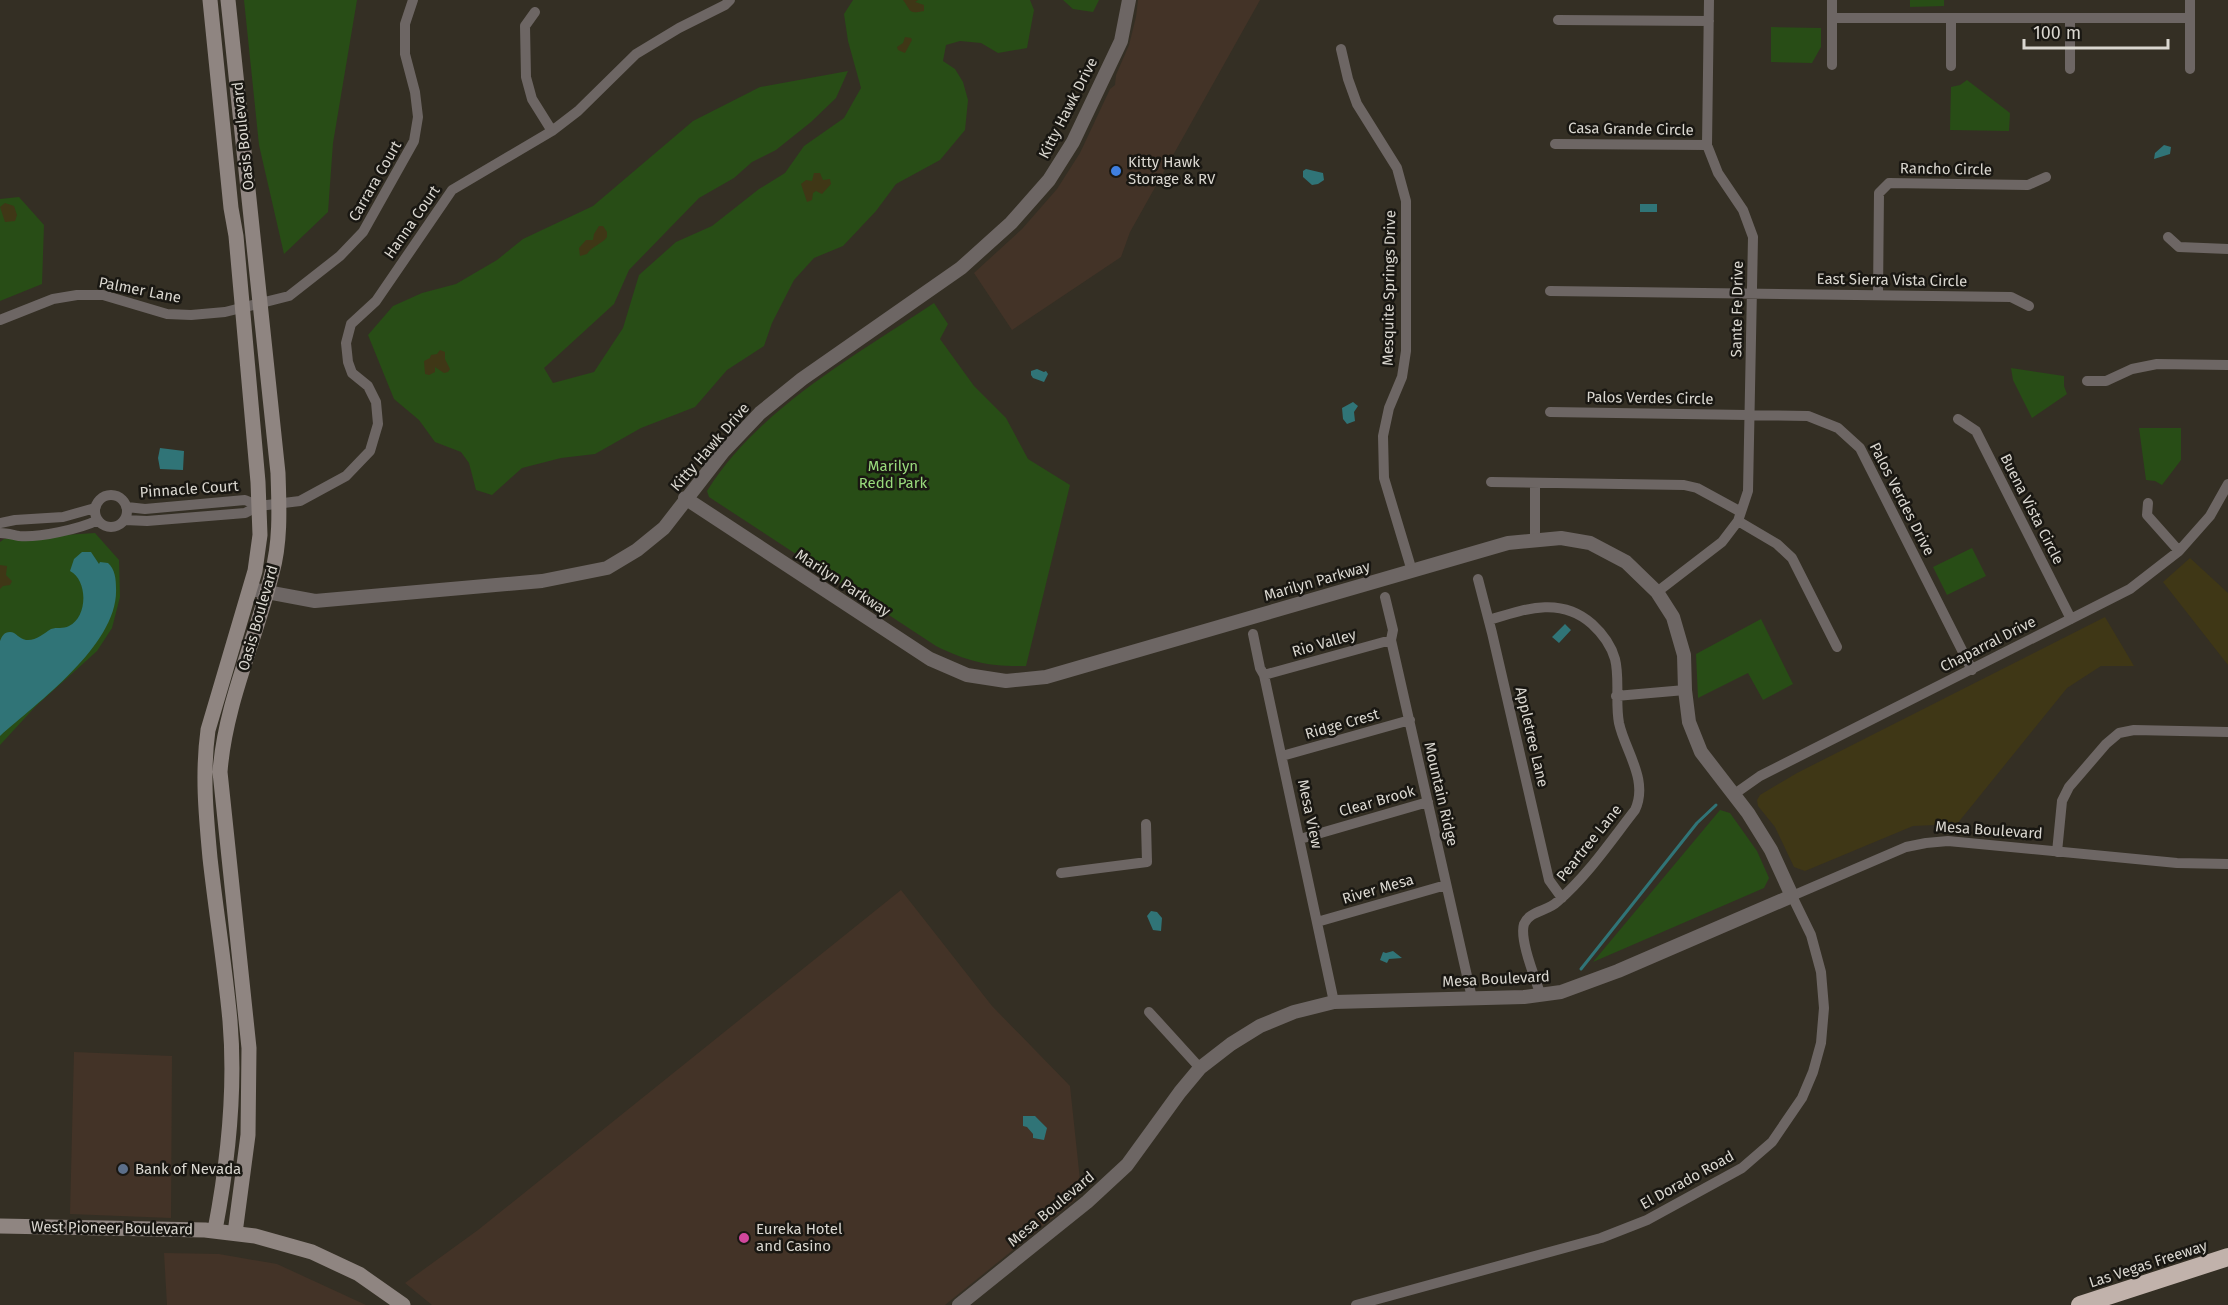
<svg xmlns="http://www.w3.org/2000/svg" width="2228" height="1305" viewBox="0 0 2228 1305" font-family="'Fira Sans',sans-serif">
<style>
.commercial{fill:#433327}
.green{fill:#284d16}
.sand{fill:#3f3716}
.water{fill:#307477}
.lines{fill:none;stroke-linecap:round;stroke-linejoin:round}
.stream{stroke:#307477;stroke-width:3}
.minor{stroke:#6d6664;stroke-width:10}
.tertiary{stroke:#6d6664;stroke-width:14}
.secondary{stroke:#8f8581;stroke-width:15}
.motorway{stroke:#c1b2ab;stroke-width:18}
.shop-dot{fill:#3f7fe0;stroke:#191712;stroke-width:2}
.service-dot{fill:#5c6f8a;stroke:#191712;stroke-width:2}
.hotel-dot{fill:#d1479c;stroke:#191712;stroke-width:2}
.labels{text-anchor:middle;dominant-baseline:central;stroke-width:5;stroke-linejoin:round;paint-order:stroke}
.street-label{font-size:15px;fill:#dad7d0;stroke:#191712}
.poi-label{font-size:15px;fill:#dad7d0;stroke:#191712;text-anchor:start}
.park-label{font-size:15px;fill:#99db7c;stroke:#191712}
</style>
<rect width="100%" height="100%" fill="#342f24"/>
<path class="commercial" d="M1138 0H1260L1130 232 1121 257 1012 330 974 273 1022 229 1057 189 1080 153 1110 89 1115 85 1116 75 1129 45 1136 17Z
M901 890 992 1006 1070 1086 1080 1180 1075 1200 945 1305H432L405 1283 478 1230Z
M74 1052 172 1056 171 1218 70 1214Z
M164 1253 219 1254 277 1264 366 1305H167Z"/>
<path class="green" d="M244 0H357L333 143 328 212 284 254 259 145Z
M853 0H1030L1034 10 1027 48 998 53 981 43 960 41 946 45 943 61 955 69 963 82 968 100 965 130 940 160 896 184 876 211 843 246 814 258 794 280 772 323 764 346 727 370 695 407 641 428 595 454 561 458 522 468 492 495 476 490 469 463 461 452 435 442 419 420 394 399 368 335 393 306 422 293 456 284 497 260 523 239 593 206 693 121 760 87 848 71 836 98 811 122 776 150 752 162 734 178 699 198 629 270 614 304 544 368 553 383 594 372 623 328 639 275 676 242 712 226 759 189 785 173 804 146 844 118 861 88 848 41 844 14Z
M1063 0H1099L1093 12 1073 9Z
M1910 0H1944V6L1910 7Z
M1771 27 1821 28V47L1812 63 1771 62Z
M1967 80 2010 113 2009 131 1950 130 1951 87 1960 85Z
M19 197 44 225 42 284 0 301V199Z
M934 303 948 324 940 339 974 386 1006 418 1028 459 1070 485 1026 666C991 667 968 662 936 646L709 497 707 491C759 408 855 356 934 303Z
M2011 368 2064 376V386L2067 394 2032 418 2013 380Z
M2139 428H2181V460L2162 485 2155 481 2146 480Z
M95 533 119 560 120 597 112 628 97 651 35 707 0 745V542L4 539Z
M1972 548 1986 576 1947 595 1933 567Z
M1761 619 1793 684 1763 700 1748 673 1698 698 1696 654Z
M1720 810 1730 813 1757 851 1769 878 1764 888 1593 962Z"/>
<path class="sand" d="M903 0H918L915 2 924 5V11C908 14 912 12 903 0Z
M905 37 911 38 912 40 905 53 898 50 897 47 903 43Z
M814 173H820L823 180 830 179 831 184 822 194 816 191 813 193 812 200 807 202 801 184 806 180 812 181Z
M5 203 14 206 17 215 15 221 5 222 0 207Z
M599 226H603L607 232V237C602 244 592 246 587 254L580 256 579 248 586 240H593L594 234Z
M440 350 445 352V359L450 369 448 372 444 373 435 367V372L429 375 425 374 424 361 430 358 431 355 437 354Z
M2190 558 2228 593V665L2163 582Z
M0 565 7 566 6 575 12 581 10 585 3 586 0 589Z
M2105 617 2134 666H2101L2067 688 1957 824 1913 826 1805 871 1794 867 1775 827 1758 806 1757 800 1760 795 1797 773Z"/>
<path class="water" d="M2164 145 2171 147 2170 154 2154 159 2155 153Z
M1306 169 1323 173 1324 180 1318 184 1312 185 1303 177V171Z
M1640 204H1657V212H1640Z
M1037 369 1044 372 1046 371 1048 374 1044 382 1033 378 1031 375V371Z
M1353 402 1358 406 1354 412 1355 421 1347 424 1343 419 1342 408Z
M160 448 184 451 183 470 160 469 158 458Z
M82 552H91L99 564 100 562 108 563C115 569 116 579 116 588 119 644 38 702 0 736V641C2 636 4 632 10 632 16 632 19 639 26 640 36 641 43 634 51 629 57 627 63 629 69 626 88 617 88 580 70 571L74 559Z
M1565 624 1571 630 1559 643 1552 637Z
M1151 911 1157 912 1162 918 1161 931 1153 930 1147 916Z
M1393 951 1402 958 1389 959 1387 963 1380 960 1383 952 1386 953Z
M1023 1116H1035L1047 1128 1044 1140 1033 1138V1134L1027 1127 1023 1126Z"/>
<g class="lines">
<path class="stream" d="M1581 969 1697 823 1716 805"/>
<path class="minor" d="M1832 0V65
M2190 0V69
M535 12 525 26 526 77 532 99 552 131
M1832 18H2190
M1951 18V66
M2070 18V69
M1558 20 1709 21
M1341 49 1348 79 1357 104 1397 168 1406 201V351L1402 377 1389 408 1383 436 1384 478 1412 571
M1555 144 1707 145
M2168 237 2179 247 2228 249
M1550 291 2011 297 2029 306
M1878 295 1879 193 1889 183 2028 185 2046 177
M0 320 53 299 77 295H103L167 314 191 315 225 312 289 296 340 256 363 232 414 141 418 117 415 92 405 54V24L413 0
M2087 381H2106L2132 369 2157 364 2228 365
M1550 412 1808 416 1838 428 1860 448 1972 670
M1958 419 1976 431 2071 619
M1491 482 1684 485 1697 488 1741 512
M1535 483V539
M95 511a16 16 0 1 1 32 0a16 16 0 1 1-32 0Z
M2148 503 2147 515 2179 551
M127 507 145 509 245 500 259 506 300 501 346 476 370 451 378 424 376 402 368 386 352 373 348 362 346 343 351 324 376 301 452 190 552 131 578 111 636 54 679 28 725 5 730 0
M125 520 147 521 245 513 259 506
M1738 521 1777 544 1792 558 1837 647
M0 523 15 520 63 517 95 508
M0 533C7 533 13 535 19 536 38 538 80 529 98 520
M1478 579 1492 633 1549 880 1562 898
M1657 592 1722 542 1738 521 1748 491 1753 237 1743 210 1718 173 1707 145 1709 0
M1385 597 1393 630 1391 640 1472 998
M1489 620C1525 609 1561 596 1592 624 1603 634 1611 645 1615 659 1620 678 1615 702 1619 723 1625 751 1649 780 1635 810 1610 842 1588 875 1557 902 1548 911 1529 911 1524 924 1519 940 1536 980 1541 996
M1253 634 1260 668 1264 675 1334 1002
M1264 675 1391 640
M1616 696 1685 690
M1282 756 1410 720
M1733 795 1760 776 2130 589 2179 551 2210 516 2228 484
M1300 839 1428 802
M2057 852 2062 801 2069 787 2106 744 2119 733 2134 730 2228 732
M1061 873 1147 862 1146 824
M1317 922 1446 885
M1149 1012 1200 1068
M1356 1305 1601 1238 1647 1220 1742 1168 1772 1142 1802 1098 1813 1072 1821 1043 1824 1008 1821 972 1811 935 1792 896 1906 847 1926 843 1948 841 2177 863 2228 864"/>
<path class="tertiary" d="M685 498 930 659 967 675 1006 681 1046 677 1508 543 1561 538 1590 543 1626 562 1657 592 1673 617 1684 655 1685 690 1689 722 1701 752 1748 813 1771 850 1792 896 1618 971 1561 992 1524 997 1334 1002 1294 1012 1260 1026 1231 1044 1200 1068 1180 1092 1127 1165 1087 1202 959 1305
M250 589 315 601 542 581 607 568 637 550 664 528 723 452 760 413 802 379 961 268 1011 223 1049 180 1073 142 1121 41 1129 0"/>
<path class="secondary" d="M210 0 231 208 236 236 258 482 260 535 255 571 208 730C202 774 206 815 210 858 216 912 225 967 230 1021 236 1092 228 1162 215 1230
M228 0 278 473C279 506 281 540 272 573 256 639 225 704 220 772L249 1048 248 1135 235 1233
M0 1226 205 1230 255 1236 312 1252 359 1274 403 1305"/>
<path class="motorway" d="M2080 1305 2228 1257"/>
</g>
<circle class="shop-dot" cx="1116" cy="171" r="6"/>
<circle class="service-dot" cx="123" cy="1169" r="6"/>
<circle class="hotel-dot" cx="744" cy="1238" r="6"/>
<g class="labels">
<g class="street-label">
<text transform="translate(1068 108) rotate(-63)">Kitty Hawk Drive</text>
<text transform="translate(1631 129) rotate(1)">Casa Grande Circle</text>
<text transform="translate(243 136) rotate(-96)">Oasis Boulevard</text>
<text transform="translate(1946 169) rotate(1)">Rancho Circle</text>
<text transform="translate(375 181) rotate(-60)">Carrara Court</text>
<text transform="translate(412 222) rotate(-55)">Hanna Court</text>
<text transform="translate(1892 280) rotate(1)">East Sierra Vista Circle</text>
<text transform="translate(1389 288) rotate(-89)">Mesquite Springs Drive</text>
<text transform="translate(140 290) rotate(11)">Palmer Lane</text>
<text transform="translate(1737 309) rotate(-89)">Sante Fe Drive</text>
<text transform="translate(1650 398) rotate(1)">Palos Verdes Circle</text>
<text transform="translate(710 447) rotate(-49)">Kitty Hawk Drive</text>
<text transform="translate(189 489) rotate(-4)">Pinnacle Court</text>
<text transform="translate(1902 499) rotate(63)">Palos Verdes Drive</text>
<text transform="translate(2032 509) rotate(63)">Buena Vista Circle</text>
<text transform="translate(1317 581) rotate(-16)">Marilyn Parkway</text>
<text transform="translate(843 583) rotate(33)">Marilyn Parkway</text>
<text transform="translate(258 618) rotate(-74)">Oasis Boulevard</text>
<text transform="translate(1324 643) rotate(-16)">Rio Valley</text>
<text transform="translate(1988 644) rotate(-27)">Chaparral Drive</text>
<text transform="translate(1342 724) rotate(-16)">Ridge Crest</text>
<text transform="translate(1532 737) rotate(77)">Appletree Lane</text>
<text transform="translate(1441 794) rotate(77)">Mountain Ridge</text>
<text transform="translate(1377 801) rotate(-16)">Clear Brook</text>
<text transform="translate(1310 814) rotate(78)">Mesa View</text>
<text transform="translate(1989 830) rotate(4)">Mesa Boulevard</text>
<text transform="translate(1589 843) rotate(-51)">Peartree Lane</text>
<text transform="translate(1378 889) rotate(-16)">River Mesa</text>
<text transform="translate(1496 979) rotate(-3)">Mesa Boulevard</text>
<text transform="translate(1687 1180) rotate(-29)">El Dorado Road</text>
<text transform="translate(1051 1209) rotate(-40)">Mesa Boulevard</text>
<text transform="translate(112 1228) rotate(1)">West Pioneer Boulevard</text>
<text transform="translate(2148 1264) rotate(-18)">Las Vegas Freeway</text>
</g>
<g class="poi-label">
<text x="1128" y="162">Kitty Hawk<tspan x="1128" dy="17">Storage &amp; RV</tspan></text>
<text x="135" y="1169">Bank of Nevada</text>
<text x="756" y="1229">Eureka Hotel<tspan x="756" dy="17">and Casino</tspan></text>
</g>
<g class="park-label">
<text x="893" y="466">Marilyn<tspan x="893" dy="17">Redd Park</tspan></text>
</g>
</g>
<path d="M2024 39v9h144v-9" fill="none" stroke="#dad7d0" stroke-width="3"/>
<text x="2033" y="39" font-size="18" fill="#dad7d0" stroke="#191712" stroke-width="4.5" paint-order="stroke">100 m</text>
</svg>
